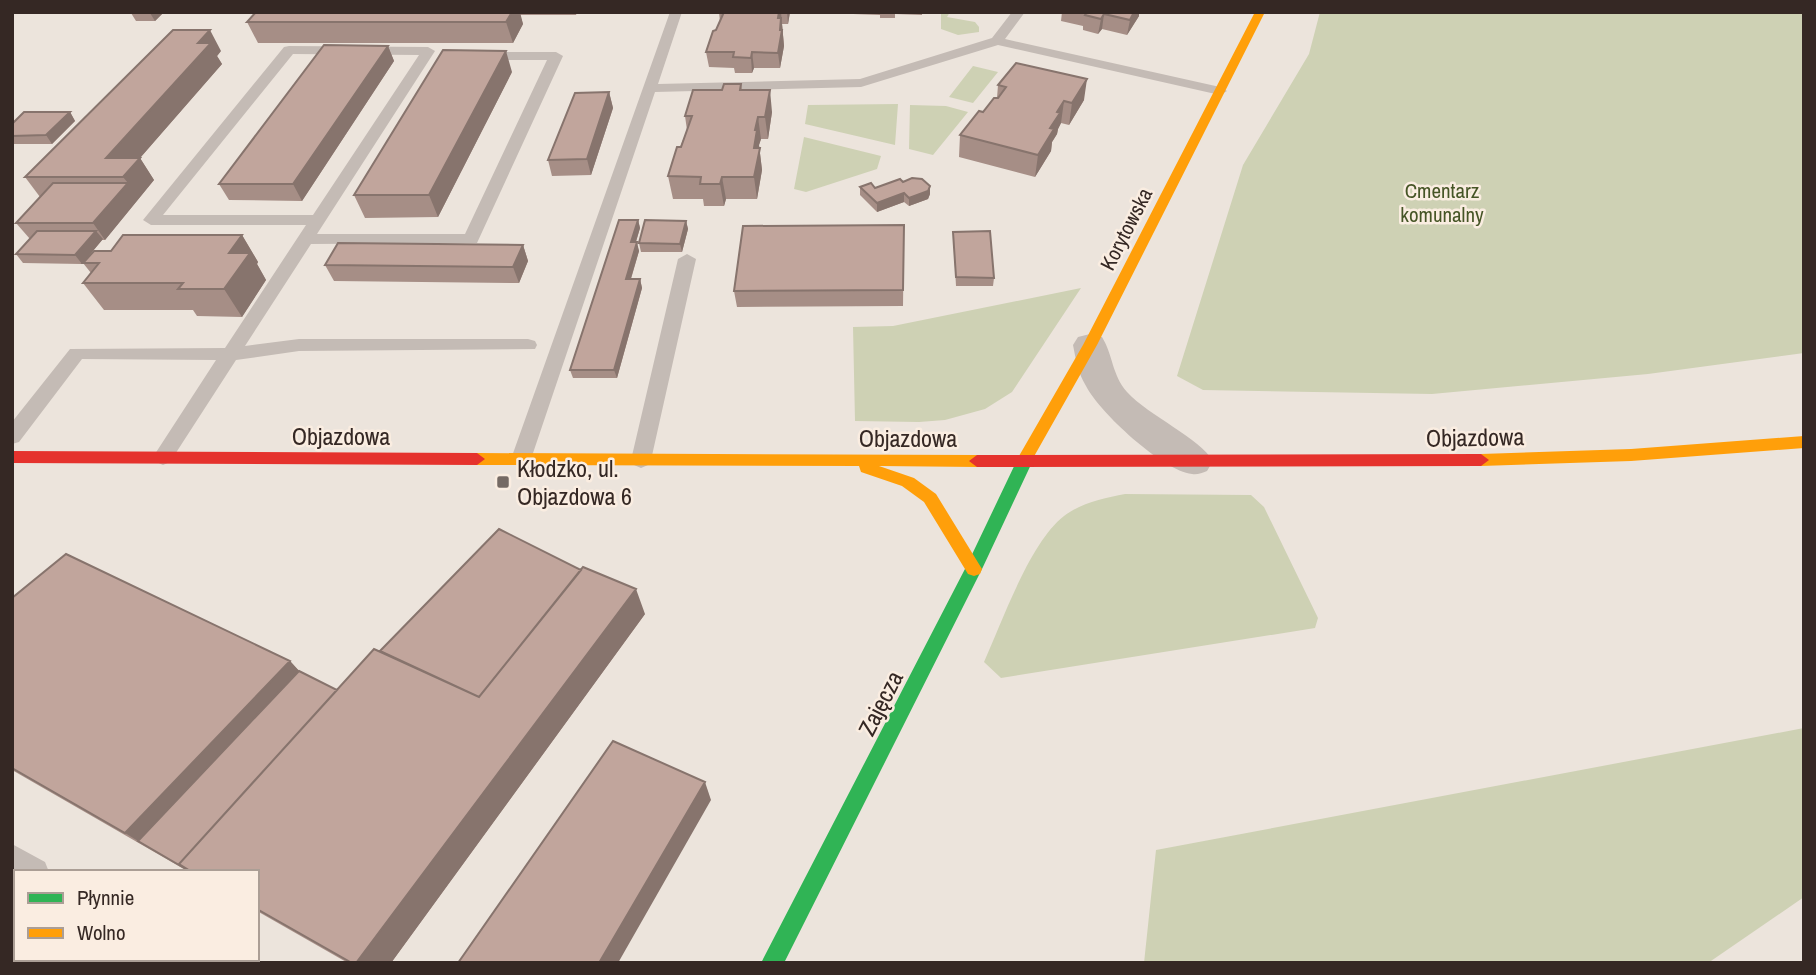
<svg xmlns="http://www.w3.org/2000/svg" width="1816" height="975" viewBox="0 0 1816 975" font-family="'Archivo Narrow',sans-serif">
<style>
.green{fill:#ced1b4}
.lines{fill:none;stroke-linecap:round;stroke-linejoin:round}
.lane{fill:#c4bbb5;fill-rule:evenodd}
.street{fill:#c4bbb5;fill-rule:evenodd}
.fast{fill:#30b455;fill-rule:evenodd}
.slow{fill:#ff9f0a;fill-rule:evenodd}
.jam{fill:#e5322d;fill-rule:evenodd}
.wall{fill:#a68e86}
.shaded-wall{fill:#87746d}
.building{fill:#c1a59c;stroke:#87746d;stroke-width:2}
.poi-dot{fill:#756a64;stroke:#faede1;stroke-width:2.5}
.labels{text-anchor:middle;dominant-baseline:central;stroke-width:5;stroke-linejoin:round;paint-order:stroke}
.far-park-label{font-size:21px;fill:#465526;stroke:#faede1}
.far-street-label{font-size:21px;fill:#352824;stroke:#faede1}
.street-label{font-size:24px;fill:#352824;stroke:#faede1}
.poi-label{font-size:24px;fill:#352824;stroke:#faede1;text-anchor:start}
</style>
<rect width="100%" height="100%" fill="#ece4dc"/>
<path class="green" d="M941 12H950L947 17 975 22 979 27V32L958 35 941 29Z
M1320 12H1804V353L1648 374 1432 394 1203 390 1177 376 1243 165 1309 54Z
M973 66 998 72 973 103 949 97Z
M898 104 895 145 805 124 808 105Z
M910 105 946 106 968 112 933 155 909 149Z
M804 137 881 156 877 169 806 192 794 189Z
M1081 288 1012 392 985 409 945 420 919 422 855 421 853 327 893 326Z
M1125 494 1251 495 1264 507 1318 618 1315 628 1001 678 984 662C1002 622 1030 542 1064 516 1081 503 1104 498 1125 494Z
M1804 728V897L1708 963H1144L1156 850Z"/>
<g class="lines">
<path class="lane" d="M670 12H682L658 84 860 79 992 38 1012 12H1025L1005 39 1220 87 1227 91 1220 95 998 45 861 87 655 92 531 459 528 464 521 467 514 464 511 459Z
M289 46 428 47 435 51 317 234H465L547 60H481L474 56 481 52H556L563 56 477 243 311 244 245 346 299 339H528L535 341 537 345 535 349 299 351 236 360 170 462 163 465 156 462 153 457 216 360 82 359 19 442 12 444V422L70 349 225 348 306 225H151L143 220 284 47ZM293 54 419 55 313 215H163Z
M687 254 696 259 651 460 648 465 641 468 634 465 631 460 678 259Z
M12 844 45 862 49 872H16V876L12 874Z
M47 959H78L76 963H45Z
M156 959H189L191 963H158Z"/>
<path class="street" d="M1090 334 1102 337C1113 355 1112 375 1127 392 1149 416 1200 438 1213 461L1207 471C1202 473 1197 475 1192 474 1163 471 1099 412 1086 386 1078 373 1076 360 1073 345L1078 337Z"/>
<path class="fast" d="M1027 450 1035 456 982 569 784 963H761L966 567 1019 456Z"/>
<path class="slow" d="M1255 12H1265L1097 345 1032 460H1022L1019 456 1083 345Z
M1804 436V448L1631 461 1481 466 1473 460 1481 454 1631 449Z
M477 453 977 455 985 461 977 467 879 466 914 478 936 494 982 569 980 574 974 576 968 574 924 502 902 486 861 472 859 466 477 465 469 459Z"/>
<path class="jam" d="M12 451 477 453 485 459 477 465 12 463Z
M1481 454 1489 460 1481 466 977 467 969 461 977 455Z"/>
</g>
<path class="wall" d="M132 12H164L155 21H136L131 13Z
M256 12H577L576 15H520L523 24 513 43H258L247 22Z
M719 12H790L788 24H782L784 46 780 68H754L752 73H735L734 68 709 67 706 52 720 22Z
M852 12H922V15L895 14V18H880V15L853 14Z
M1062 12H1139V16L1127 35 1102 29 1098 34 1083 30V26L1061 21Z
M388 46 394 61 302 201 229 200 219 184Z
M221 51 217 56 222 64 140 158 154 180 105 240H102L82 264 23 263 16 254 30 239 16 223 40 197 25 177Z
M512 72 438 217 365 218 354 195Z
M741 84 742 90 772 112 768 139H761L759 145 762 170 757 199H726L724 206H704L703 199H673L668 176 687 130 685 116 722 90Z
M998 85 1084 100 1069 125 1061 123 1058 129 1057 134 1052 142 1051 151 1035 177 959 157 960 135 997 98Z
M609 92 613 108 591 175 552 176 548 160Z
M70 112 75 121 52 144H12V124Z
M903 182 930 194 928 199 909 206 904 202 877 212 860 195V187L875 188Z
M638 220 640 228 636 242 639 251 631 279H640L642 288 617 378H573L570 370Z
M686 221 688 229 682 252H641L639 243Z
M904 225 903 306 737 307 734 291Z
M953 232 994 278 993 286H956Z
M242 235 258 262 257 264 266 280 242 317 197 316 193 310H104L83 283 91 273 83 263 111 251Z
M523 245 528 261 519 283 334 281 325 265Z
M12 598 290 661 299 671 337 690 380 651 645 614 391 963H348L257 911V872H189L12 770Z"/>
<path class="shaded-wall" d="M151 12H164L155 21 150 13Z
M512 12H520L523 24 513 43 506 22Z
M779 12H781L784 46 780 68 778 53V18Z
M787 12H790L788 24Z
M1134 12H1139V16L1127 35 1130 20Z
M1104 14 1102 29 1098 34 1101 19Z
M210 30 221 51 217 56 222 64 140 158 154 180 105 240 93 223 128 183 123 177 106 158 198 43Z
M388 46 394 61 302 201 293 184Z
M506 51 512 72 438 217 429 195Z
M752 52 754 68 752 73 751 58Z
M1087 79 1084 100 1069 125 1072 103Z
M770 90 772 112 768 139 765 117Z
M609 92 613 108 591 175 587 159Z
M1064 101 1061 123 1058 129 1057 134 1052 142 1051 151 1035 177 1038 155 1057 112Z
M70 112 75 121 52 144 46 135Z
M758 117 761 139 759 145 762 170 757 199 754 177 755 130Z
M722 177 726 199 724 206 720 184Z
M930 186V194L928 199 909 206V198Z
M904 193V202L877 212V203Z
M638 220 640 228 633 251 631 242Z
M686 221 688 229 682 252 680 244Z
M96 231 103 239 82 264 75 255Z
M242 235 258 262 257 264 266 280 242 317 224 289 229 253Z
M637 242 639 251 628 288 626 279Z
M523 245 528 261 519 283 513 267Z
M640 279 642 288 617 378 614 370Z
M636 589 645 614 391 963H356Z
M290 661 312 685 138 841 125 833Z
M705 782 711 800 618 963H599Z"/>
<path class="building" d="M132 12H151L150 13H131Z
M256 12H512L506 22H247Z
M724 12H779L778 18H781L780 30H782L778 53 752 52 751 58 733 57 734 52H706L713 31 716 30Z
M1087 12H1134L1130 20 1104 14 1101 19 1085 15Z
M173 30H210L198 43H211L106 158H140L123 177H25Z
M324 45 388 46 293 184H219Z
M443 50 506 51 429 195H354Z
M1016 63 1087 79 1072 103 1064 101 1057 112 1060 113 1050 128 1054 129 1038 155 960 135 979 111 983 112 994 98H998L1006 87 998 85Z
M724 84H741L740 90H770L765 117H758L755 130H757L754 148H760L754 177H722L720 184H700L701 177 668 176 677 147H681L692 116H685L693 90H722Z
M609 92 587 159 548 160 575 93Z
M24 112H70L46 135 12 136V124Z
M912 178 922 179 930 186 928 191 909 198 904 193 877 203 860 187 871 183 875 188 900 179 903 182Z
M53 183H128L93 223H16Z
M619 220H638L631 242H637L626 279H640L614 370H570Z
M645 220 686 221 680 244 639 243Z
M904 225 903 290 734 291 743 226Z
M37 231H96L75 255 16 254Z
M990 231 994 278 956 277 953 232Z
M123 235H242L229 253H250L224 289H178L183 283H83L99 263H83L94 251H111Z
M338 243 523 245 513 267 325 265Z
M499 529 581 570 479 697 380 651Z
M66 554 290 661 125 833 12 768V598Z
M583 567 636 589 356 963H352L257 909V872H192L179 864 374 649 479 697Z
M299 671 337 690 179 864 191 872 138 841Z
M613 741 705 782 599 963H458Z"/>
<rect class="poi-dot" x="496" y="475" width="14" height="14" rx="3.5"/>
<g class="labels">
<g class="far-park-label">
<text x="1442" y="190">Cmentarz<tspan x="1442" dy="24">komunalny</tspan></text>
</g>
<g class="far-street-label">
<text transform="translate(1126 229) rotate(-63)">Korytowska</text>
</g>
<g class="street-label">
<text x="341" y="436">Objazdowa</text>
<text transform="translate(1475 437) rotate(-1)">Objazdowa</text>
<text x="908" y="438">Objazdowa</text>
<text transform="translate(880 703) rotate(-63)">Zajęcza</text>
</g>
<g class="poi-label">
<text x="517" y="468">Kłodzko, ul.<tspan x="517" dy="28">Objazdowa 6</tspan></text>
</g>
</g>
<rect width="1816" height="975" fill="none" stroke="#352824" stroke-width="28"/>
<rect x="14" y="870" width="245" height="91" fill="#faede1" stroke="#ab9e95" stroke-width="2"/>
<rect x="28" y="893" width="35" height="10" fill="#30b455" stroke="#ab9e95" stroke-width="2"/>
<text x="77" y="905" font-size="21" fill="#352824">Płynnie</text>
<rect x="28" y="928" width="35" height="10" fill="#ff9f0a" stroke="#ab9e95" stroke-width="2"/>
<text x="77" y="940" font-size="21" fill="#352824">Wolno</text>
</svg>
